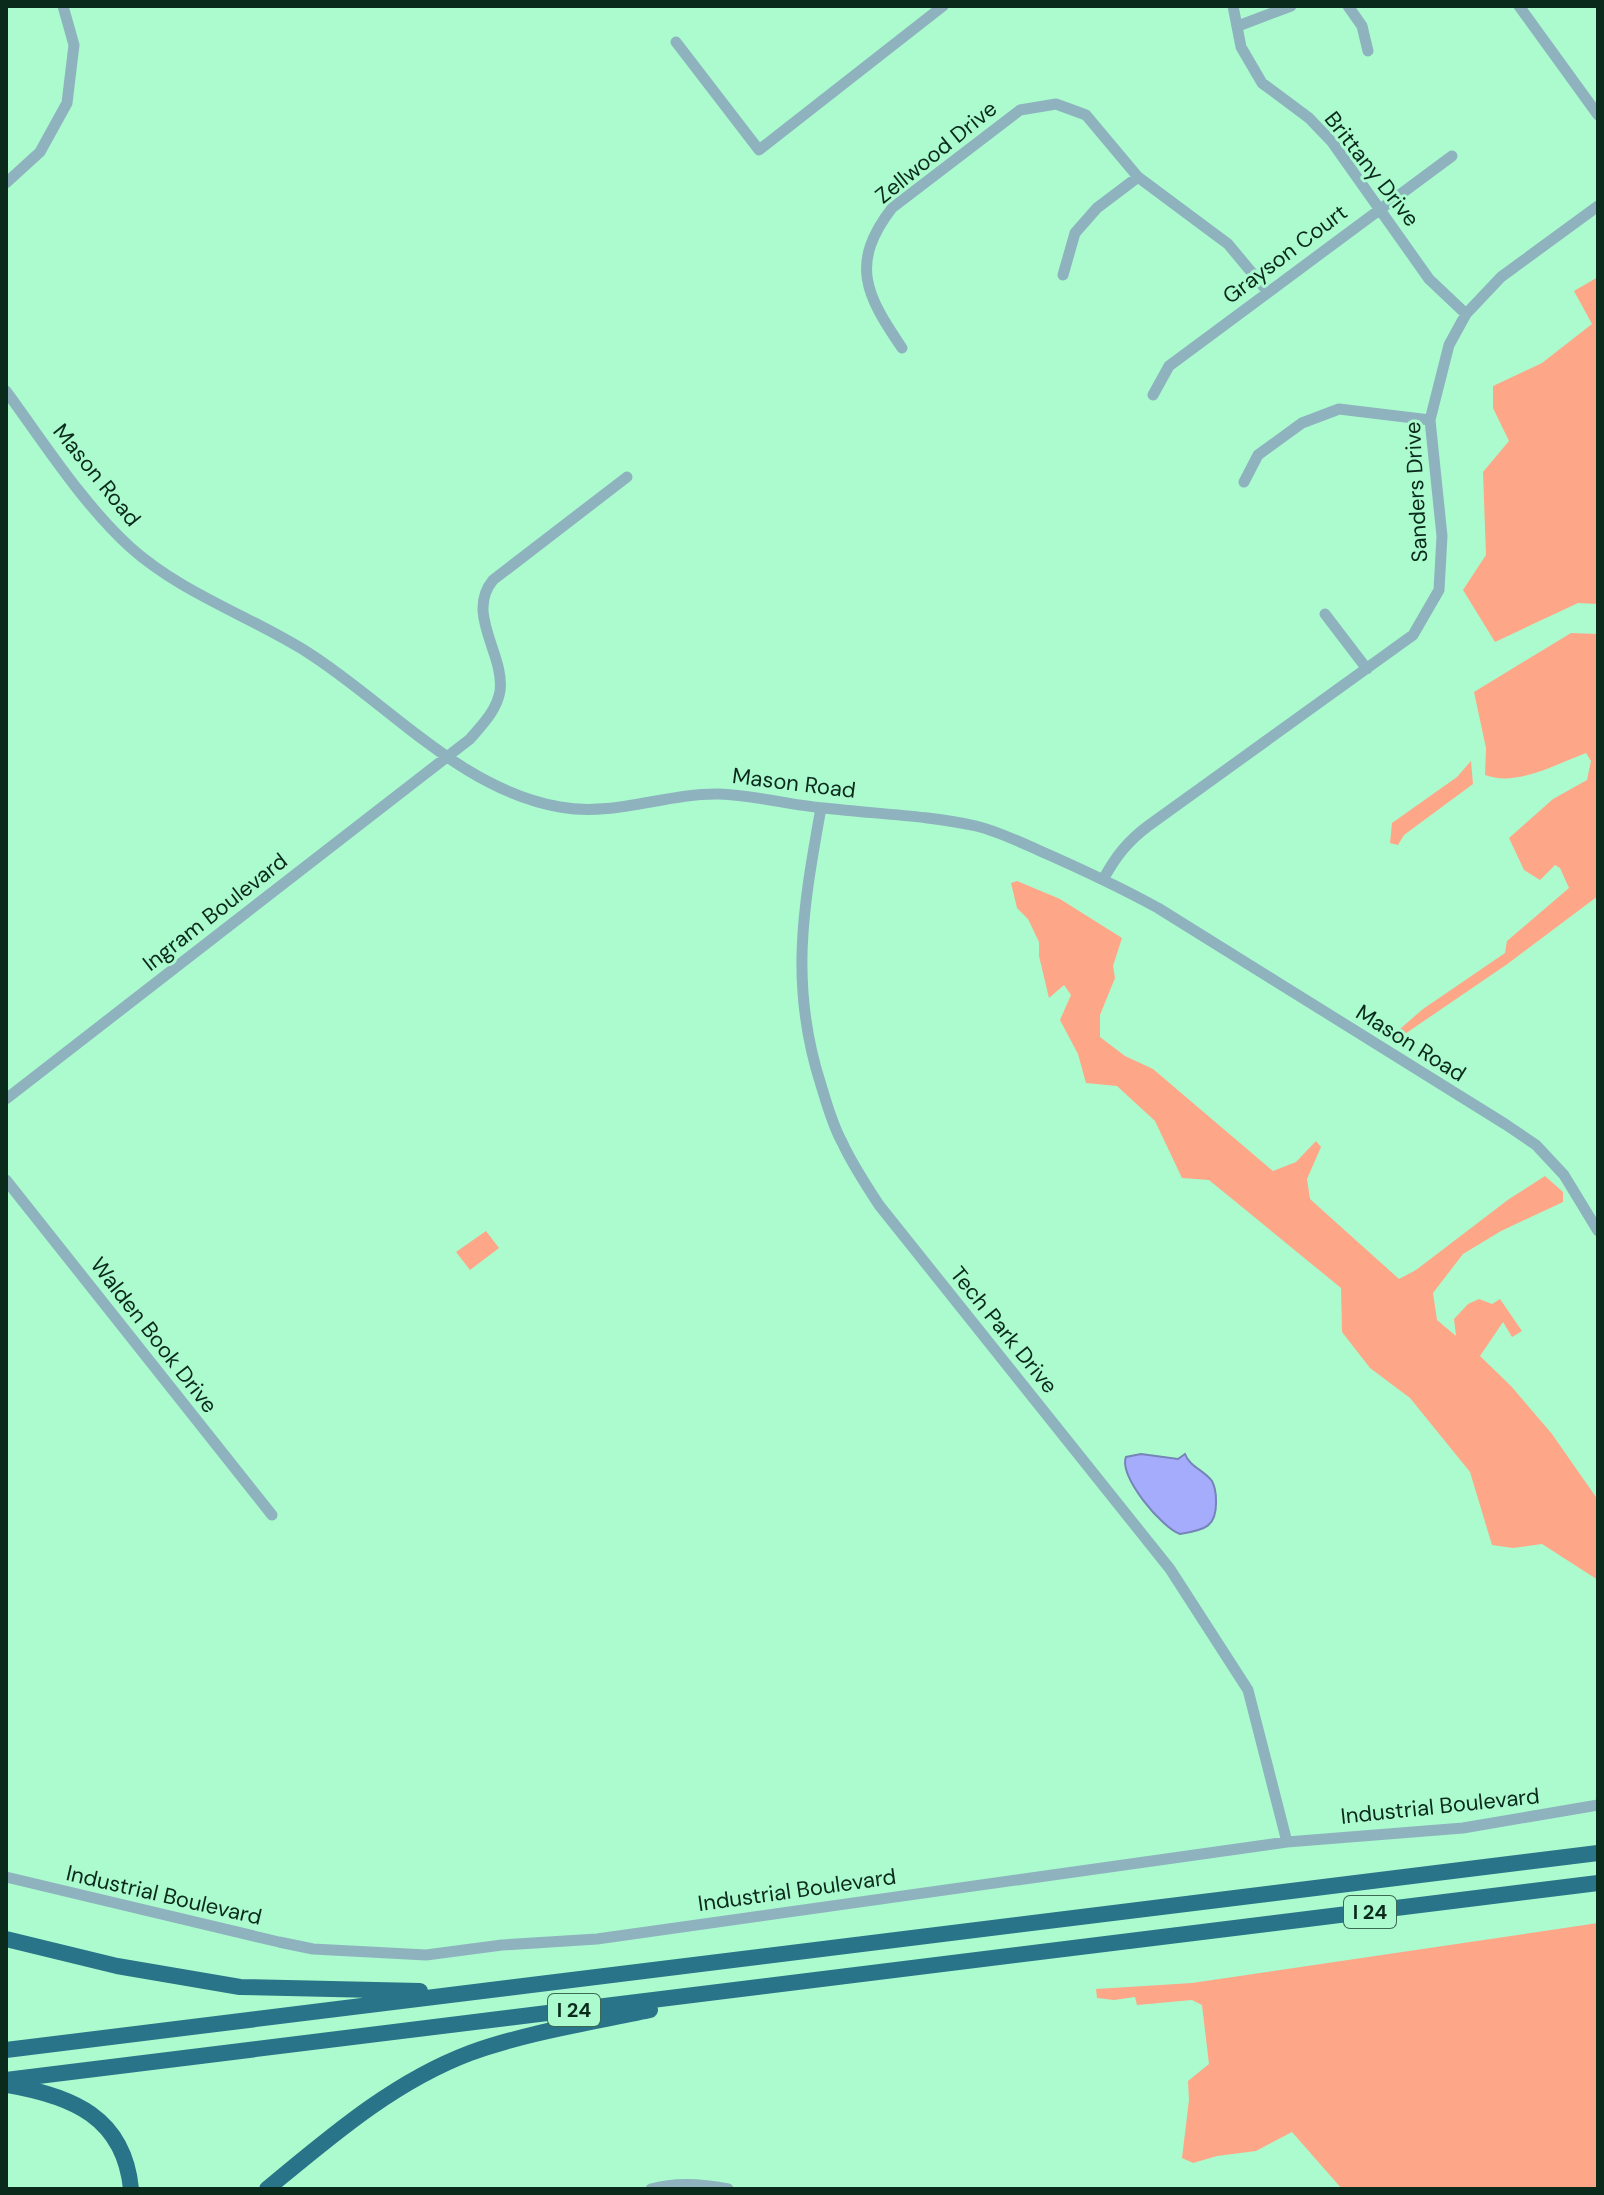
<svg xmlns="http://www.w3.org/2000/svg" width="1604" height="2195" viewBox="0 0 1604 2195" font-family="'DM Sans',sans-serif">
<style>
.green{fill:#fea688}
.water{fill:#a5acfb;stroke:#7685b8;stroke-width:2}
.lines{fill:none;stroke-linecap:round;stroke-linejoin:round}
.minor{stroke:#8eb3bf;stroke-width:11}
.highway{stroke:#2a7489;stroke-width:16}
.labels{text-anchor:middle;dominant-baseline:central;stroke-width:6;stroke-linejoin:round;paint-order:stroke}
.shield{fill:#acfbcf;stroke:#3b6952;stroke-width:2}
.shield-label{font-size:20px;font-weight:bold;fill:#0a2b1c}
.street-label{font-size:22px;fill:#0a2b1c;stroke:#acfbcf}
</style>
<rect width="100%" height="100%" fill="#acfbcf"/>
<path class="green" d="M1598 277V604L1578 603 1495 642 1463 590 1486 555 1483 472 1509 441 1493 408V386L1542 363 1592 324 1574 291Z
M1571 633 1598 634V896L1506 965 1396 1040 1393 1035 1423 1009 1505 953 1507 941 1569 888 1560 868 1555 865 1540 880 1524 870 1509 838 1553 799 1587 780 1591 761 1586 753C1556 764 1517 787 1485 775L1486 748 1474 692Z
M1471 761 1473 784 1404 835 1398 845 1390 843 1392 823 1457 777Z
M1017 881 1060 899 1122 938 1113 966 1115 978 1100 1015V1037L1125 1056 1153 1069 1273 1171 1296 1162 1316 1141 1321 1147 1307 1179 1310 1199 1399 1279 1416 1270 1509 1199 1545 1176 1563 1192V1202L1501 1231 1463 1254 1433 1293 1437 1320 1456 1336 1454 1319 1468 1304 1479 1299 1492 1304 1500 1299 1522 1331 1512 1337 1503 1322 1480 1356 1511 1386 1552 1434 1598 1500V1580L1542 1544 1513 1548 1492 1545 1470 1472 1410 1398 1370 1368 1342 1332 1341 1288 1209 1180 1182 1178 1155 1121 1117 1086 1086 1083 1078 1054 1060 1020 1071 995 1064 985 1049 998 1039 956V942L1028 919 1017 908 1011 883Z
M486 1231 499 1248 470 1270 456 1252Z
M1598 1923V2189H1342L1292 2132 1256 2151 1217 2156 1193 2163 1182 2158 1189 2100 1188 2081 1209 2064 1202 2005 1192 2000 1137 2005 1135 1997 1114 2000 1097 1998 1096 1989 1192 1983Z"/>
<path class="water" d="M1141 1454 1178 1459 1185 1454C1189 1466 1205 1471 1212 1481 1215 1487 1216 1494 1216 1500 1217 1527 1205 1530 1180 1534 1162 1528 1118 1476 1126 1457Z"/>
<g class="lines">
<path class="minor" d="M1233 6 1241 47 1262 83 1309 118 1332 142 1429 279 1466 314
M1348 6 1362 26 1368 51
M1519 6 1598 115
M1238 26 1291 6
M676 42 759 150 943 6
M6 183 40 152 67 103 74 45 63 6
M1063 275 1075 233 1097 208 1138 177
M902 348C866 295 849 264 892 208L1020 110 1056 104 1086 115 1138 177 1228 244 1268 292
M6 391C45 444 82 503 130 547 181 593 250 616 307 652 389 704 461 790 560 807 615 817 665 793 719 794 754 795 789 805 824 808 875 814 926 815 976 826 997 831 1018 841 1038 850 1079 868 1118 886 1158 908L1505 1124 1536 1145 1564 1175 1598 1231
M1153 395 1169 366 1452 156
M1244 482 1258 455 1302 423 1339 409 1430 420
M1325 614 1367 669
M821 808C803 908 789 986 821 1085 827 1104 832 1124 842 1142 852 1164 866 1185 879 1205L1170 1569 1248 1690 1287 1842
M1104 878C1116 856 1128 841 1148 826L1413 635 1439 590 1442 536 1430 420 1449 345 1466 314 1501 277 1598 206
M6 1099 470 739C482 725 497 710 500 691 505 654 465 614 493 580L627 477
M6 1180 272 1515
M6 1877 279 1942 313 1949 426 1955 502 1945 597 1939 1287 1842 1463 1828 1598 1805
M651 2189C676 2182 703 2184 728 2189"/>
<path class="highway" d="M6 1939 117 1966 240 1987 420 1991
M6 2050 1598 1853
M6 2080 1598 1883
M8 2085C72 2096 124 2117 131 2189
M267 2189C330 2137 393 2082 470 2053 528 2032 590 2023 650 2010"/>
</g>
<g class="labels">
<g class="shield">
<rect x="1344" y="1896" width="52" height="32" rx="6"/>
<rect x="548" y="1994" width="52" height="32" rx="6"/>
</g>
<g class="shield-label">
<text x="1370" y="1912">I 24</text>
<text x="574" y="2010">I 24</text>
</g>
<g class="street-label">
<text transform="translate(936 152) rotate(-39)">Zellwood Drive</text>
<text transform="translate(1372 169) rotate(52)">Brittany Drive</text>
<text transform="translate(1285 254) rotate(-37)">Grayson Court</text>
<text transform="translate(97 475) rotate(51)">Mason Road</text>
<text transform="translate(1416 492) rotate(-93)">Sanders Drive</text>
<text transform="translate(794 783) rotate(7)">Mason Road</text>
<text transform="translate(215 912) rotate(-38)">Ingram Boulevard</text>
<text transform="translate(1411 1043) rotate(32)">Mason Road</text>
<text transform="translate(1004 1330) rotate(51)">Tech Park Drive</text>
<text transform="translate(154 1335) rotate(52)">Walden Book Drive</text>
<text transform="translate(1440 1806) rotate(-6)">Industrial Boulevard</text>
<text transform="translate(797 1890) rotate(-8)">Industrial Boulevard</text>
<text transform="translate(164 1895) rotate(13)">Industrial Boulevard</text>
</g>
</g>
<rect width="1604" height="2195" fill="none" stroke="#0a2b1c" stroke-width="16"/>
</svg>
